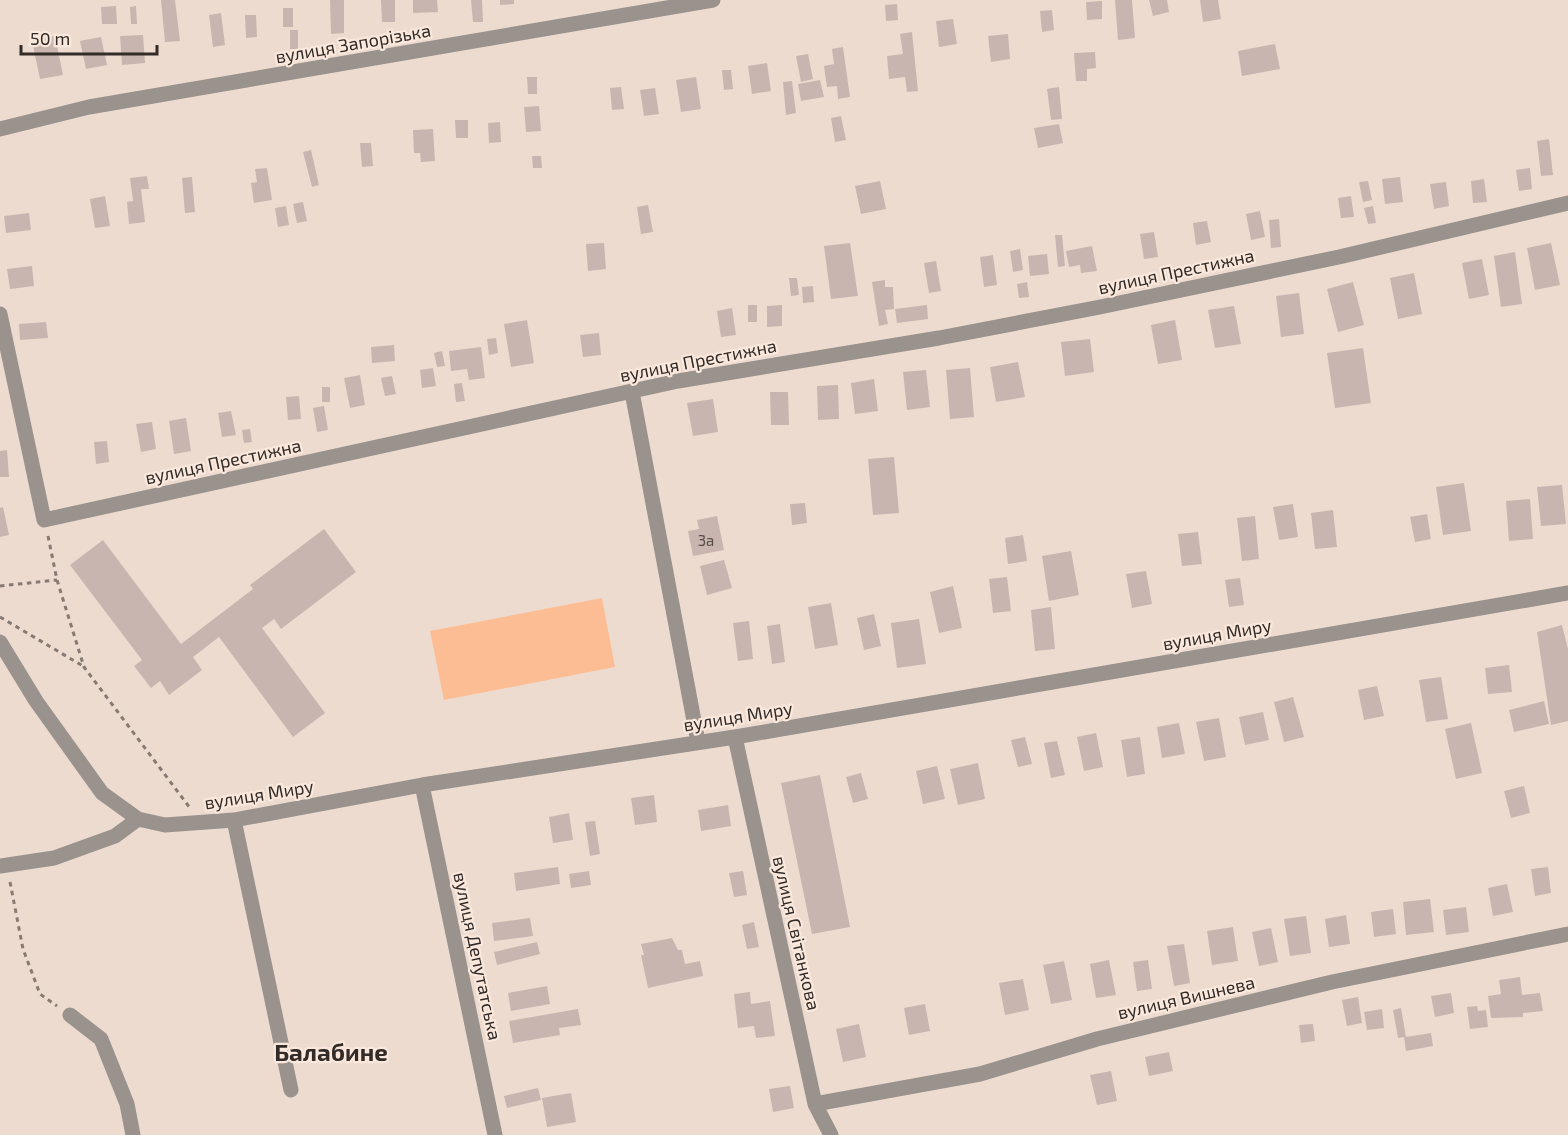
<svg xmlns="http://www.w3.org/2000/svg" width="1568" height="1135" viewBox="0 0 1568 1135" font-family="'Exo 2',sans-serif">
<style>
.green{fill:#fcbd95}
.building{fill:#c9b5af}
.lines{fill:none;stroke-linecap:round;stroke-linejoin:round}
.path{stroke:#867a73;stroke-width:3;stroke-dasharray:4.5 4.5;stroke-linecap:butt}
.minor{stroke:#99928d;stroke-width:15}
.labels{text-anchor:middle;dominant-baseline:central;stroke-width:4.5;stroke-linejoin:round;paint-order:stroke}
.number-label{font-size:15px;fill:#584e49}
.street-label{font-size:18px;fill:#322b27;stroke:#fae8dd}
.district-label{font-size:24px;font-weight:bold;fill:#322b27;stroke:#fae8dd}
</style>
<rect width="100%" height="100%" fill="#eddbd0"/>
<path class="green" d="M602 598 615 667 444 700 430 631Z"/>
<path class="building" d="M161 0H175L180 41 165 42Z
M330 0H344V33L331 34Z
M381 0H395V22H382Z
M413 0H437L438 12 413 13Z
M471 0H482L483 22H473Z
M500 0H514V4L500 5Z
M1115 0H1132L1135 38 1118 40Z
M1149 0H1167L1169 12 1153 16Z
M1200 0H1218L1221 19 1203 22Z
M1102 1V19L1087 20 1086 2Z
M897 4 898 20 886 21 885 5Z
M116 6 117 24H102L101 7Z
M136 6 137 24H131L130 7Z
M283 8H293V27H283Z
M1052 10 1054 30 1042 32 1040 11Z
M221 13 225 45 213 47 209 15Z
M245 15H256L257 37 246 38Z
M953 19 957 44 939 47 936 21Z
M290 30H298V49H290Z
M912 32 918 91 907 92 905 77 889 79 887 56 903 54 900 34Z
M1008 34 1010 59 991 62 988 36Z
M143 35 145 63 122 65 120 36Z
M55 36 63 75 40 79 32 41Z
M101 37 107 65 86 69 80 41Z
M1275 44 1280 69 1242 76 1238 51Z
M843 47 850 97 838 99 837 86 827 87 824 66 834 64 832 49Z
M1095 52 1096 68 1087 69V81H1076L1074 53Z
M808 54 813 79 801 82 796 56Z
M767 63 771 91 752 94 748 66Z
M722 70H731L733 89 724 90Z
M527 77H537V94H528Z
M696 77 701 109 681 112 676 80Z
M820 80 824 97 801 101 798 84Z
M792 81 796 113 786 115 783 82Z
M621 87 624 109 612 110 610 88Z
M1059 87 1062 119 1051 120 1047 89Z
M655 88 659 114 644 116 640 90Z
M539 106 541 131 526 132 524 107Z
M841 116 846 140 835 142 831 118Z
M455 120H468V138H456Z
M500 122 501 142 489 143 488 123Z
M1059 124 1063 143 1038 148 1034 128Z
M433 129 435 161 421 162 420 153H414L413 130Z
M1549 139 1553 175 1541 176 1537 141Z
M360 143H371L373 166 362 167Z
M311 150 319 185 312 187 303 152Z
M532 156H541L542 168H533Z
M267 168 272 200 254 203 251 183 257 182 255 169Z
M1530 168 1532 189 1519 191 1516 170Z
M147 176 149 189H141L145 222 129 224 127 202 133 201 130 178Z
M192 177 195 212 185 213 182 178Z
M1400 177 1403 202 1385 204 1382 179Z
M1484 179 1487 202 1473 203 1471 181Z
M880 181 886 209 861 214 855 186Z
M1368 181 1372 200 1363 202 1359 182Z
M1446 182 1449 206 1434 209 1430 184Z
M105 196 110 226 95 228 90 199Z
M1351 196 1354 217 1341 218 1338 198Z
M303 202 307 221 297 223 293 204Z
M648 205 653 232 641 234 637 207Z
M286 206 289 225 278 227 275 208Z
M1373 206 1376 223 1368 224 1364 208Z
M1260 211 1265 237 1251 240 1246 214Z
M29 213 31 230 6 233 4 216Z
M1279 219 1281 247 1271 248 1269 220Z
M1207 221 1211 242 1196 245 1193 223Z
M1154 232 1158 257 1144 259 1140 234Z
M1055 235H1062L1065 266 1058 267Z
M604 243 606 269 588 271 586 244Z
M850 243 858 296 831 299 824 246Z
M1551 243 1560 285 1535 290 1527 248Z
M1092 246 1097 271 1081 273 1080 265 1069 267 1066 251Z
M1020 249 1023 270 1013 272 1010 251Z
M1515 252 1522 304 1501 307 1494 256Z
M1047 254 1049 274 1030 276 1028 256Z
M993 255 997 285 984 287 980 257Z
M1482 259 1489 295 1469 299 1462 263Z
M936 261 941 291 929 293 924 263Z
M32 266 34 286 10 289 7 269Z
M1414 273 1422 314 1398 319 1390 278Z
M789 278H797L799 295 791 296Z
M885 280V287H893L894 309 885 310 888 324 879 326 872 282Z
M1027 282 1029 297 1019 298 1017 284Z
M1353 282 1364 325 1338 332 1327 289Z
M813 286 814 302 803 303 802 287Z
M1299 293 1304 334 1281 337 1276 296Z
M748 305H757V322H748Z
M782 305V326L767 327V306Z
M927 305 928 319 897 323 895 309Z
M1234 306 1241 344 1215 348 1208 310Z
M732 308 736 335 721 337 717 311Z
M527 320 534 363 511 367 504 324Z
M1175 320 1182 360 1158 364 1151 325Z
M46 322 48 338 20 340 19 324Z
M599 333 601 355 583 357 580 335Z
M496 338 498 353 489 355 487 339Z
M1090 339 1094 372 1065 376 1061 342Z
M394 345 395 361 372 363 371 347Z
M481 347 485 378 469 380 467 369 451 371 449 351Z
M1363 348 1371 403 1335 408 1327 353Z
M442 351 445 366 437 367 434 353Z
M1018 362 1025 397 996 402 990 367Z
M433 368 436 386 422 388 420 370Z
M970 368 974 417 950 419 946 370Z
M926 370 930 407 907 410 903 372Z
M360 375 365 405 350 408 344 378Z
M392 376 396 394 385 396 381 378Z
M874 379 878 411 855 414 851 383Z
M462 383 465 401 456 402 454 384Z
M838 385 839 419 818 420 817 386Z
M322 387H330V402H322Z
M770 392H788L789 425H771Z
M299 396 301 419 288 420 286 397Z
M713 399 718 432 693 436 687 403Z
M324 406 328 430 317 432 313 408Z
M231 411 236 435 222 437 218 413Z
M186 418 191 451 174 454 169 421Z
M152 422 156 449 141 452 136 424Z
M250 429 252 442 244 443 242 430Z
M107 441 109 462 96 464 94 442Z
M7 450 9 477H0V451Z
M894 457 899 513 873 515 868 459Z
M1464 483 1471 531 1443 535 1436 487Z
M1562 485 1566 524 1541 526 1537 487Z
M1530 499 1533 539 1509 541 1506 501Z
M805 503 807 523 792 525 790 504Z
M1293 504 1298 537 1279 540 1273 507Z
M3 507 9 535 0 537V508Z
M1333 510 1337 547 1315 549 1311 513Z
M1427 514 1431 539 1415 542 1410 517Z
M717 516 724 550 693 556 688 531 699 529 697 520Z
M1255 516 1259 559 1242 561 1237 518Z
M324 529 356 572 281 629 274 619 262 628 325 713 293 737 219 637 193 657 202 670 169 695 160 681 151 688 134 666 142 660 70 565 103 540 181 644 253 589 250 585Z
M1198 532 1202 564 1182 566 1178 534Z
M1023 535 1027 561 1008 564 1005 538Z
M1071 551 1079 595 1049 601 1042 556Z
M724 560 732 588 707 595 700 566Z
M1146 571 1152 604 1132 608 1126 574Z
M1007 577 1011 611 993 613 989 579Z
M1240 578 1244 605 1229 607 1225 580Z
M953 586 962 628 939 633 930 592Z
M831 603 838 645 815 649 808 607Z
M1051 607 1055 649 1035 651 1031 610Z
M874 614 881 646 864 650 857 618Z
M919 619 926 664 897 668 891 623Z
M749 621 753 659 738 661 733 623Z
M780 624 785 662 772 664 767 626Z
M1562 625 1568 649V721L1551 725 1537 632Z
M1509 665 1512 692 1488 694 1485 668Z
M1441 677 1448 719 1426 722 1419 680Z
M1377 686 1384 716 1364 720 1358 690Z
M1293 697 1304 737 1284 742 1274 702Z
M1544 701 1549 724 1514 732 1509 710Z
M1263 712 1269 740 1245 745 1239 717Z
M1219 718 1226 757 1204 761 1196 722Z
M1179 723 1185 754 1162 758 1157 727Z
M1471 723 1482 773 1456 779 1445 729Z
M1096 733 1103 767 1084 771 1077 737Z
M1025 737 1032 764 1018 767 1011 740Z
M1140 737 1145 774 1127 777 1121 740Z
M1057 741 1065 775 1051 778 1044 743Z
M978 763 985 799 958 805 950 769Z
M937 766 945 799 923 804 916 771Z
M861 773 868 799 853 803 846 777Z
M820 775 850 927 812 934 781 783Z
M1524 786 1530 813 1511 818 1504 791Z
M654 795 657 822 635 825 631 798Z
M728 805 731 826 701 831 698 810Z
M569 813 573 840 553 843 549 817Z
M595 821 600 854 590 856 585 822Z
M558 867 560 884 516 891 514 873Z
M1548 867 1551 893 1535 896 1531 869Z
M589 871 591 885 571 888 569 874Z
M743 871 747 895 734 897 729 873Z
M1507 884 1513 912 1493 916 1488 888Z
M1430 899 1434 932 1406 935 1403 902Z
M1466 907 1469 932 1446 935 1443 910Z
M1393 909 1396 934 1374 937 1371 912Z
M1346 915 1350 944 1329 947 1325 919Z
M1306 916 1311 953 1290 956 1284 919Z
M530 918 533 936 494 941 492 923Z
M754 922 759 947 747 949 742 925Z
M1233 927 1238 961 1212 965 1207 931Z
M1271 928 1278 962 1259 966 1252 932Z
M672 938 678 950H682L685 964 700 961 703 976 648 988 641 955H644L641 944Z
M537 942 540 954 497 965 494 952Z
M1184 944 1190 983 1174 986 1167 946Z
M1109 960 1116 995 1096 998 1090 964Z
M1148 960 1152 989 1137 991 1133 962Z
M1064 961 1072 1000 1051 1004 1043 965Z
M1520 977 1522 995 1540 993 1543 1011 1523 1013V1017L1491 1018 1488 996 1501 994 1499 980Z
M1023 979 1029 1010 1005 1015 999 983Z
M547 986 550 1004 511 1011 508 993Z
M750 992 751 1004 770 1001 775 1036 756 1038 754 1026 738 1028 734 994Z
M1451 993 1454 1013 1435 1017 1431 996Z
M1358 997 1362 1023 1347 1026 1342 1000Z
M925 1004 930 1031 909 1035 904 1008Z
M1477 1006 1478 1011 1486 1010 1488 1027 1470 1029 1467 1007Z
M1401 1008 1406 1037 1431 1033 1433 1046 1406 1051 1404 1037 1398 1038 1393 1010Z
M578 1009 581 1025 559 1028 560 1035 513 1043 509 1021Z
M1382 1009 1384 1028 1367 1030 1364 1012Z
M859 1024 866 1057 843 1062 836 1029Z
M1313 1024 1315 1041 1301 1043 1299 1025Z
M1169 1052 1173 1071 1149 1076 1145 1057Z
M1111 1071 1117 1101 1097 1105 1090 1075Z
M790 1086 794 1108 773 1112 769 1089Z
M538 1088 541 1100 507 1108 504 1096Z
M571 1093 576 1122 547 1127 542 1098Z"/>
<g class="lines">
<path class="path" d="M48 536 57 580 84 667 190 808
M0 586 57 580
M0 617 83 666
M10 882 23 949 40 994 57 1006"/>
<path class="minor" d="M0 129 89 107 713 0
M0 314 44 520 678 381 939 338 1100 307 1339 257 1568 203
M632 392 698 742
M0 642 36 701 102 793 138 819 165 825 234 820 422 785 735 737 1568 593
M735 737 815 1104 831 1135
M422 785 495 1135
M234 820 291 1090
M0 866 54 858 115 836 138 819
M70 1015 101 1039 127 1104 133 1135
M815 1104 980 1074 1097 1039 1332 982 1568 934"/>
</g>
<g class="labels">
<g class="number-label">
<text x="706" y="540">3а</text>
</g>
<g class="street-label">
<text transform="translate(353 43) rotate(-10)">вулиця Запорізька</text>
<text transform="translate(1176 271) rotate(-12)">вулиця Престижна</text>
<text transform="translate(698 360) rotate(-11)">вулиця Престижна</text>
<text transform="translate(223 461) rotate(-12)">вулиця Престижна</text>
<text transform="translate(1217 634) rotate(-10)">вулиця Миру</text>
<text transform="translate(738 716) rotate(-9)">вулиця Миру</text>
<text transform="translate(259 794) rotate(-9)">вулиця Миру</text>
<text transform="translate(797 933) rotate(77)">вулиця Світанкова</text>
<text transform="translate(478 956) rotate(78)">вулиця Депутатська</text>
<text transform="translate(1186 997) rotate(-13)">вулиця Вишнева</text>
</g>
<g class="district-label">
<text x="331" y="1051">Балабине</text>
</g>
</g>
<path d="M21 45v9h136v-9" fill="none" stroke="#322b27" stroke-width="3"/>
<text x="30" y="45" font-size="18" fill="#322b27" stroke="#fae8dd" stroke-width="4.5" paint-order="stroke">50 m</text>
</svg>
